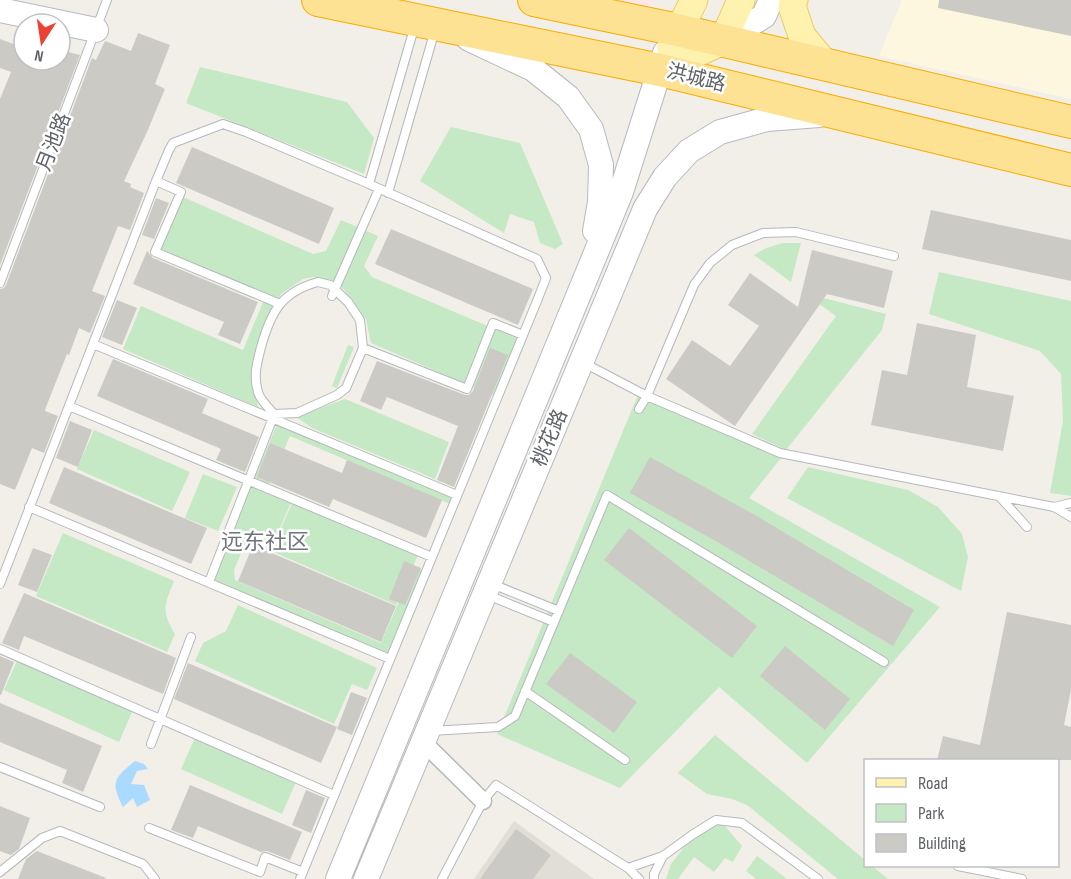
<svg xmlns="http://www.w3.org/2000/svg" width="1071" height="879" viewBox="0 0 1071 879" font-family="'Sofia Sans Condensed','Noto Sans SC',sans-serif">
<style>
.commercial{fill:#fef7e0}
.education{fill:#e1ded6}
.medical{fill:#fce8e6}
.green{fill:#c5e8c5}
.water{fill:#aadaff}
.building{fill:#cccac5}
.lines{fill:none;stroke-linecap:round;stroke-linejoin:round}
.lane-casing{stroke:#b5b8bc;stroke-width:10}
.street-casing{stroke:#b5b8bc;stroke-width:19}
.secondary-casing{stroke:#b6babf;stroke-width:26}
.primary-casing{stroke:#f2c960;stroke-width:29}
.highway-casing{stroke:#f9ab00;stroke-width:34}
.lane{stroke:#fff;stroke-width:8}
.street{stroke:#fff;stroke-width:16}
.secondary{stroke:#fff;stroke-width:24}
.primary{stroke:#fff2af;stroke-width:27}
.highway{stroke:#fde293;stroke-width:32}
.labels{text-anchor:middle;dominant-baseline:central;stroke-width:5;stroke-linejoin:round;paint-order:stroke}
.street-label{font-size:20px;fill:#5f6368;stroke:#fff}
.quarter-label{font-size:22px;fill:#70757a;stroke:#fff}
</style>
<rect width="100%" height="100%" fill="#f1efe8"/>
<path class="commercial" d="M902 0H1071V99L879 56Z"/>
<path class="education" d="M514 821 594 879H474Z"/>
<path class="medical" d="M567 0H654L651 6 629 13Z"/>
<path class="green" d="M200 67 347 102 374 138 364 174 186 103Z
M451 127 520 143 563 244 555 249 540 243 534 222 510 214 504 233 420 181Z
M183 197 313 254 326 251 341 220 378 236 364 266 372 277 518 339 494 396 371 343 366 319 338 282 313 277 303 279 281 294 263 326 252 373 258 407 123 349 141 306 243 350 266 295 159 252Z
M783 243H801L791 282 754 255 766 248Z
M939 272 1071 301V496L1050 493 1063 421 1061 374 1040 351 929 314Z
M804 293 886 314 882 330 786 450 752 434 836 316Z
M348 345 354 347 337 388 332 386Z
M638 395 781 458 749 498 940 607 807 763 719 687 620 788 497 734Z
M345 399 449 442 435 479 312 428 296 417Z
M278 422 453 494 450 504 290 436 267 489 292 500 273 544 249 535 234 570 235 580 381 643 414 567 425 571 388 656 211 581Z
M94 430 190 472 172 511 77 469Z
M808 467 908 490 938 507 962 534 968 557 961 591 787 498Z
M203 474 237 487 218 531 185 518Z
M293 501 418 555 396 605 271 551Z
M63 533 174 581C164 606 161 611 175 634L167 652 36 596Z
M238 605 377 668 367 690 352 684 334 724 195 661 203 643 226 631Z
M17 661 132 712 119 742 4 690Z
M715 735 865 860 866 866H872L888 879H838L747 805 732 799 707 794 678 773Z
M195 738 296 782 282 814 181 769Z
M712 825H724L742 846 733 862 725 858 714 872 694 857 678 879H666L671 864 688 842Z
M757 856 787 879H788H756L746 871Z"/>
<path class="water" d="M135 761 144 764 148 769 137 771 131 784 144 785 150 800 137 807 133 798 123 807C110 782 114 778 135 761Z"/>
<path class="building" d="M939 0H1071V36L938 8Z
M138 33 170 45 155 84 165 89 147 132 124 181 131 184 130 187 144 193 130 230 118 226 92 291 105 296 90 333 79 328 69 355 67 354 46 407 45 411 58 416 44 453 32 448 15 490 0 484V289L4 288 6 285 92 58 96 60 105 41 131 51Z
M0 39 24 48V60H60V50L80 55 0 265V99L11 72 0 68Z
M192 147 334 208 319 244 176 183Z
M156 198 169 203 154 239 142 235Z
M931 210 1071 240V281L922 249Z
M391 229 533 289 518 325 375 264Z
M812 250 893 271 884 308 827 294 735 426 666 379 692 340 730 366 759 326 728 305 750 273 798 307Z
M147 251 153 258 258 302 240 344 218 335 224 322 133 284Z
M117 300 137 308 122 345 102 337Z
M917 323 976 335 967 387 1014 396 1003 451 871 425 882 370 907 375Z
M490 348 508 355 454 487 437 480 458 426 387 397 381 410 360 401 377 361 465 395H469L473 391Z
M113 359 208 399 202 413 259 437 245 472 216 460 221 449 97 396Z
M70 421 92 430 78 467 56 458Z
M270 443 342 473 347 460 442 500 426 538 333 499 329 507 257 477Z
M650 457 755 515 914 610 893 646 719 543 630 493Z
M64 467 207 528 191 564 49 503Z
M629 528 757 626 732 658 604 560Z
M253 545 396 606 381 642 238 581Z
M33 548 52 555 37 592 18 585Z
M404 561 421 568 405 605 389 599Z
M24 593 176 658 163 694 24 636 19 650 2 643Z
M1007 612 1071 625V690L1064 725 1071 727V760H937L943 736 980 745Z
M785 646 850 699 825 730 760 676Z
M570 653 637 702 614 733 546 684Z
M0 656 14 662 1 695H0Z
M188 663 337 727 321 763 174 699Z
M351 692 367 698 352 735 337 729Z
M0 703 102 746 83 792 62 783 67 770 0 742Z
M190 785 302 832 290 860 267 851 261 852 198 826 193 838 171 830Z
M306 790 325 798 311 833 292 825Z
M0 806 30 818 19 849 11 855 0 851Z
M516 829 551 855 533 879H480Z
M37 851 106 878V879H18L26 859Z"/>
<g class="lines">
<defs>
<path id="lane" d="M156 181 181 192 155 252 280 304
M373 186 369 184 415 25
M385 191 388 193 435 30
M318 282 330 285 348 302 360 320 363 348 346 388 337 395 297 413 274 414C269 408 260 400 258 392 253 375 257 364 261 347 271 312 281 292 318 282Z
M0 283 107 0
M332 296 379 189
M93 344 457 495
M363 348 467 389 493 323 523 335
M584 363 647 396 780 453 1054 507 1071 503
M69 406 432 557
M639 409 647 396 694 285 710 263 732 245 763 233 796 232 894 256
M999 496 1027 527
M29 507 390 659
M1054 507 1071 517
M209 582 274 415
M0 584 156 181 169 150 173 143 223 124 246 132 369 184 537 259 546 278 537 301 300 879
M492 584 559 611
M485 594 554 622
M0 649 334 795
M525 691 625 760
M431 731 498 727 515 716 607 495 884 662
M151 744 191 637
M0 767 100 807
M149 828 260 872 265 857 303 872
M958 866 1022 879
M628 868 639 879
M0 872 42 838 60 831 143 864 155 879
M442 879 483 801 496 785 628 868 663 856 692 835 716 820 742 823 818 879
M654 879V874L663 856"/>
<path id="street" d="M423 742 483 801"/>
<path id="secondary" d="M0 10 96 30
M469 39 533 69 568 97 591 129 601 165 600 202 595 231
M723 41 764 16 771 0
M338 879 621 192 665 53
M366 879 645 209 665 177 689 151 720 132 767 119 819 115"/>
<path id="primary" d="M794 0 792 6 802 36 826 65
M671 47 694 0
M660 70 723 41 741 0"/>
<path id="highway" d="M318 0 660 70 1071 170
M534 0 673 29 1071 122"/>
</defs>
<use href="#lane" class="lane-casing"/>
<use href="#street" class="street-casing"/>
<use href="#secondary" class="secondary-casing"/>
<use href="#primary" class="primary-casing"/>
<use href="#highway" class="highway-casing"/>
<use href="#lane" class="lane"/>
<use href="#street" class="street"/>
<use href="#secondary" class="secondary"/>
<use href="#primary" class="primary"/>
<use href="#highway" class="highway"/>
</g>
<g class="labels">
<g class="street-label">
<text transform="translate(696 78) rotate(14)">洪城路</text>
<text transform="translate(54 142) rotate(-69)">月池路</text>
<text transform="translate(550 438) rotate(-67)">桃花路</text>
</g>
<g class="quarter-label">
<text x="265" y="542">远东社区</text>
</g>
</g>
<rect x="864" y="759" width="195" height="108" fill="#ffffff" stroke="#bfc1c3" stroke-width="1.5"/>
<rect x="876" y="778" width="30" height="9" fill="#fff2af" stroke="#bfc1c3" stroke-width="1.5"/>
<text x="918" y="789" font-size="18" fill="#5f6368">Road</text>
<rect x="876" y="804" width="30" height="18" fill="#c5e8c5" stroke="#bfc1c3" stroke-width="1.5"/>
<text x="918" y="819" font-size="18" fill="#5f6368">Park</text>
<rect x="876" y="834" width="30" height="18" fill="#cccac5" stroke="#bfc1c3" stroke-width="1.5"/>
<text x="918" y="849" font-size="18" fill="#5f6368">Building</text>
<g transform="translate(42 42) rotate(192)"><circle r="28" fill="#ffffff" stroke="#bfc1c3" stroke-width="1.5"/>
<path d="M0-4.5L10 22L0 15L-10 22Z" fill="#ea4335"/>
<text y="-9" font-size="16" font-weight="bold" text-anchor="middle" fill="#5f6368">N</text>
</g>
</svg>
